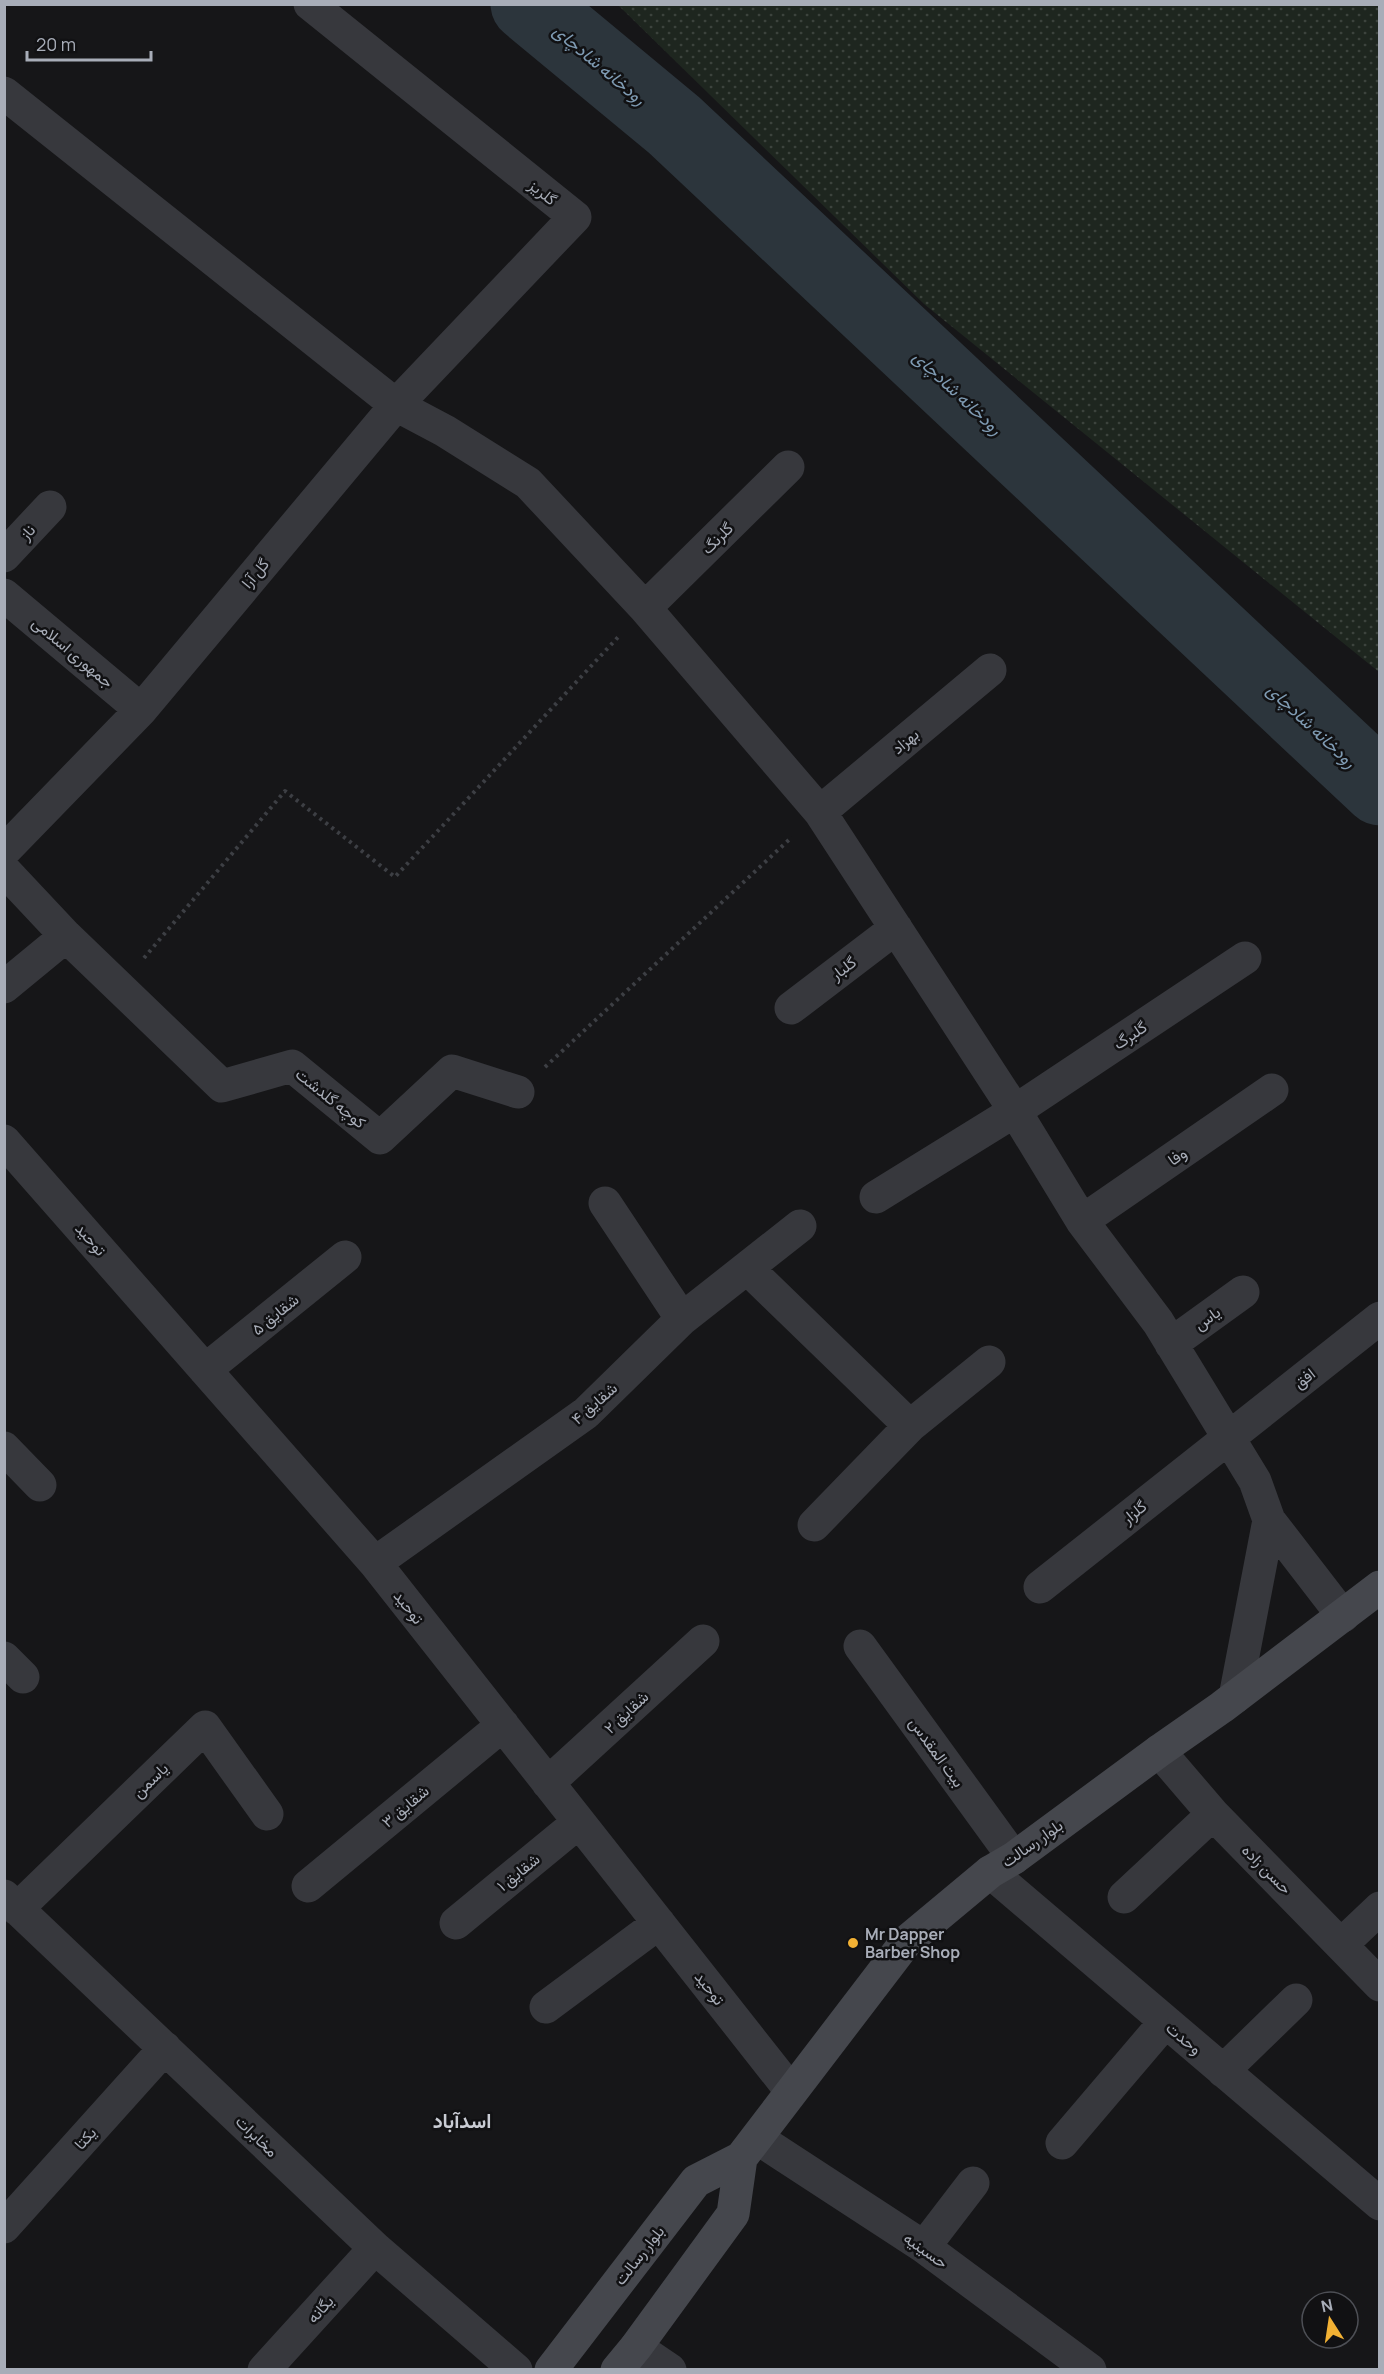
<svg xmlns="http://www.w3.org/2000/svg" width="1384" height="2374" viewBox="0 0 1384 2374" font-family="Manrope,Vazirmatn,sans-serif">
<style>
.garden{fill:url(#garden-dots)}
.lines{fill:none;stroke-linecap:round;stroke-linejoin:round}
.river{stroke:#2c353c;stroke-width:75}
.path{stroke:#3d3f44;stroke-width:4;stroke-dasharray:3 4.5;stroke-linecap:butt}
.street{stroke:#37383d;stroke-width:33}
.secondary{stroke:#45474d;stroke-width:33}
.poi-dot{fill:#f2b134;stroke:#111113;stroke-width:2}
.labels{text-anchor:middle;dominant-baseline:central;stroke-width:5;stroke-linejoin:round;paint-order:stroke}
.street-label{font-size:16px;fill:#a8adb8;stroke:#111113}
.poi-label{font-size:16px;font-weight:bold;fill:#a8adb8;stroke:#111113;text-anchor:start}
.water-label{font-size:18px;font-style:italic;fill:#7f9bb3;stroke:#111113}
.quarter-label{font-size:20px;font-weight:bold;fill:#c9ccd4;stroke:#111113}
</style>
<defs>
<pattern id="garden-dots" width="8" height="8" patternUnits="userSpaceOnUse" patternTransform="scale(1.5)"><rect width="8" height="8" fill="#1e261f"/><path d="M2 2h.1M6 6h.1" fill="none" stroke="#3c433d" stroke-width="1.8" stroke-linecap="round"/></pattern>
</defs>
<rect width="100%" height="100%" fill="#161618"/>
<path class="garden" d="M618 5H1379V672L924 304Z"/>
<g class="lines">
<path class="river" d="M528 4 674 125 1380 788"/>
<path class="path" d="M144 958 285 791 395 877 620 635
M545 1067 792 837"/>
<path class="street" d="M4 93 396 405 575 217 310 4
M4 556 50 507
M4 595 141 710
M645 608 788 467
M820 812 990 670
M4 851 141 710 396 405 445 431 528 483 645 608 820 812 1015 1111 1082 1221 1158 1322 1255 1481 1269 1520 1343 1616
M4 870 66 936 222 1086 292 1066 380 1138 452 1071 518 1092
M4 987 66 936
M791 1008 896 928
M4 1141 375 1563 791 2091
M876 1197 1015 1111 1245 958
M605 1203 682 1319
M1082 1221 1272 1090
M747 1268 910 1426
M1171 1344 1243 1292
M205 1370 345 1257
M4 1448 40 1485
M814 1525 910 1426 989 1362
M375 1563 586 1413 682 1319 800 1226
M1040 1587 1380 1318
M860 1646 1014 1858
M4 1658 23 1677
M1235 1697 1269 1520
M1159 1751 1213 1814 1380 1985
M548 1783 703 1641
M990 1872 1380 2204
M308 1886 503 1725
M4 1896 375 2248 516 2370
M1124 1897 1213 1814
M17 1909 205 1727 267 1814
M456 1923 579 1822
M1342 1944 1380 1908
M546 2007 659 1923
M1223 2071 1296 2000
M757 2138 924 2247 1090 2370
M1062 2143 1165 2022
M4 2227 165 2048
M924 2247 973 2183
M636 2347 670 2370
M264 2370 375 2248"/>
<path class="secondary" d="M551 2370 696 2181 741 2158 906 1942 990 1872 1014 1858 1159 1751 1222 1707 1380 1587
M617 2370 636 2347 733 2214 741 2158"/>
</g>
<circle class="poi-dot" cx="853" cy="1943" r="6"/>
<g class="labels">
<g class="street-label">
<text transform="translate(543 192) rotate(39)">گلریز</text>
<text transform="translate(27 532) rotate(-48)">ناز</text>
<text transform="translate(717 538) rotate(-45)">گلرنگ</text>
<text transform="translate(255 573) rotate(-50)">گل آرا</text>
<text transform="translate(73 652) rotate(40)">جمهوری اسلامی</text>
<text transform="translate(905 741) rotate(-40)">بهزاد</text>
<text transform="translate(843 968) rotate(-37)">گلبار</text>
<text transform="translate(1130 1035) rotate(-34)">گلبرگ</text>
<text transform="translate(331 1098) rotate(39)">کوچه گلدشت</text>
<text transform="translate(1177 1156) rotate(-35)">وفا</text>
<text transform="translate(91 1239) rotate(49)">توحید</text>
<text transform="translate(275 1314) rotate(-39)">شقایق ۵</text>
<text transform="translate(1207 1318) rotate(-36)">یاس</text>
<text transform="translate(1304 1378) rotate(-38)">افق</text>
<text transform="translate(594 1403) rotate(-41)">شقایق ۴</text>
<text transform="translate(1134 1512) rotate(-39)">گلزار</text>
<text transform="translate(409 1607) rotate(52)">توحید</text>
<text transform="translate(626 1712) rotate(-43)">شقایق ۲</text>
<text transform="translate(937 1752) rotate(54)">بیت المقدس</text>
<text transform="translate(150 1780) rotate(-44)">یاسمن</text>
<text transform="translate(405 1806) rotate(-40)">شقایق ۳</text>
<text transform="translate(1032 1843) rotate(-35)">بلوار رسالت</text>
<text transform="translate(1267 1869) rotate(45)">حسن زاده</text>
<text transform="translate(518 1872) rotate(-39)">شقایق ۱</text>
<text transform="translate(710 1988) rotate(52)">توحید</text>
<text transform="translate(1184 2038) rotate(40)">وحدت</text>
<text transform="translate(257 2136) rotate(44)">مخابرات</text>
<text transform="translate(85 2138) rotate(-48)">یکتا</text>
<text transform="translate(926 2250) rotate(35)">حسینیه</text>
<text transform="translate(639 2255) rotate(-52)">بلوار رسالت</text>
<text transform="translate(320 2309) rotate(-48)">یگانه</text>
</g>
<g class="poi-label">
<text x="865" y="1934">Mr Dapper<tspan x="865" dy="18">Barber Shop</tspan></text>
</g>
<g class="water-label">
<text transform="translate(600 64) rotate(40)">رودخانه شادچای</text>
<text transform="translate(958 392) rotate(43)">رودخانه شادچای</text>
<text transform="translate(1312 725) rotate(43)">رودخانه شادچای</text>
</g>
<g class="quarter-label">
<text x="462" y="2120">اسدآباد</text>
</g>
</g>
<rect width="1384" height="2374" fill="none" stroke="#a8adb8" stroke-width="12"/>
<g transform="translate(1330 2320) rotate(348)"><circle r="28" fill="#111113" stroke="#4d4f55" stroke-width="1.5"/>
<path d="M0-4.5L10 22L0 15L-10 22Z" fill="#f2b134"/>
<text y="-9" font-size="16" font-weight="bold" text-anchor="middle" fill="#a8adb8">N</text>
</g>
<path d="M27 51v9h124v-9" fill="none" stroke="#a8adb8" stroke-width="3"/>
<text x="36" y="51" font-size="18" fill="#a8adb8" stroke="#111113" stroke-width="4.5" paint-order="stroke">20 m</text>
</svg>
